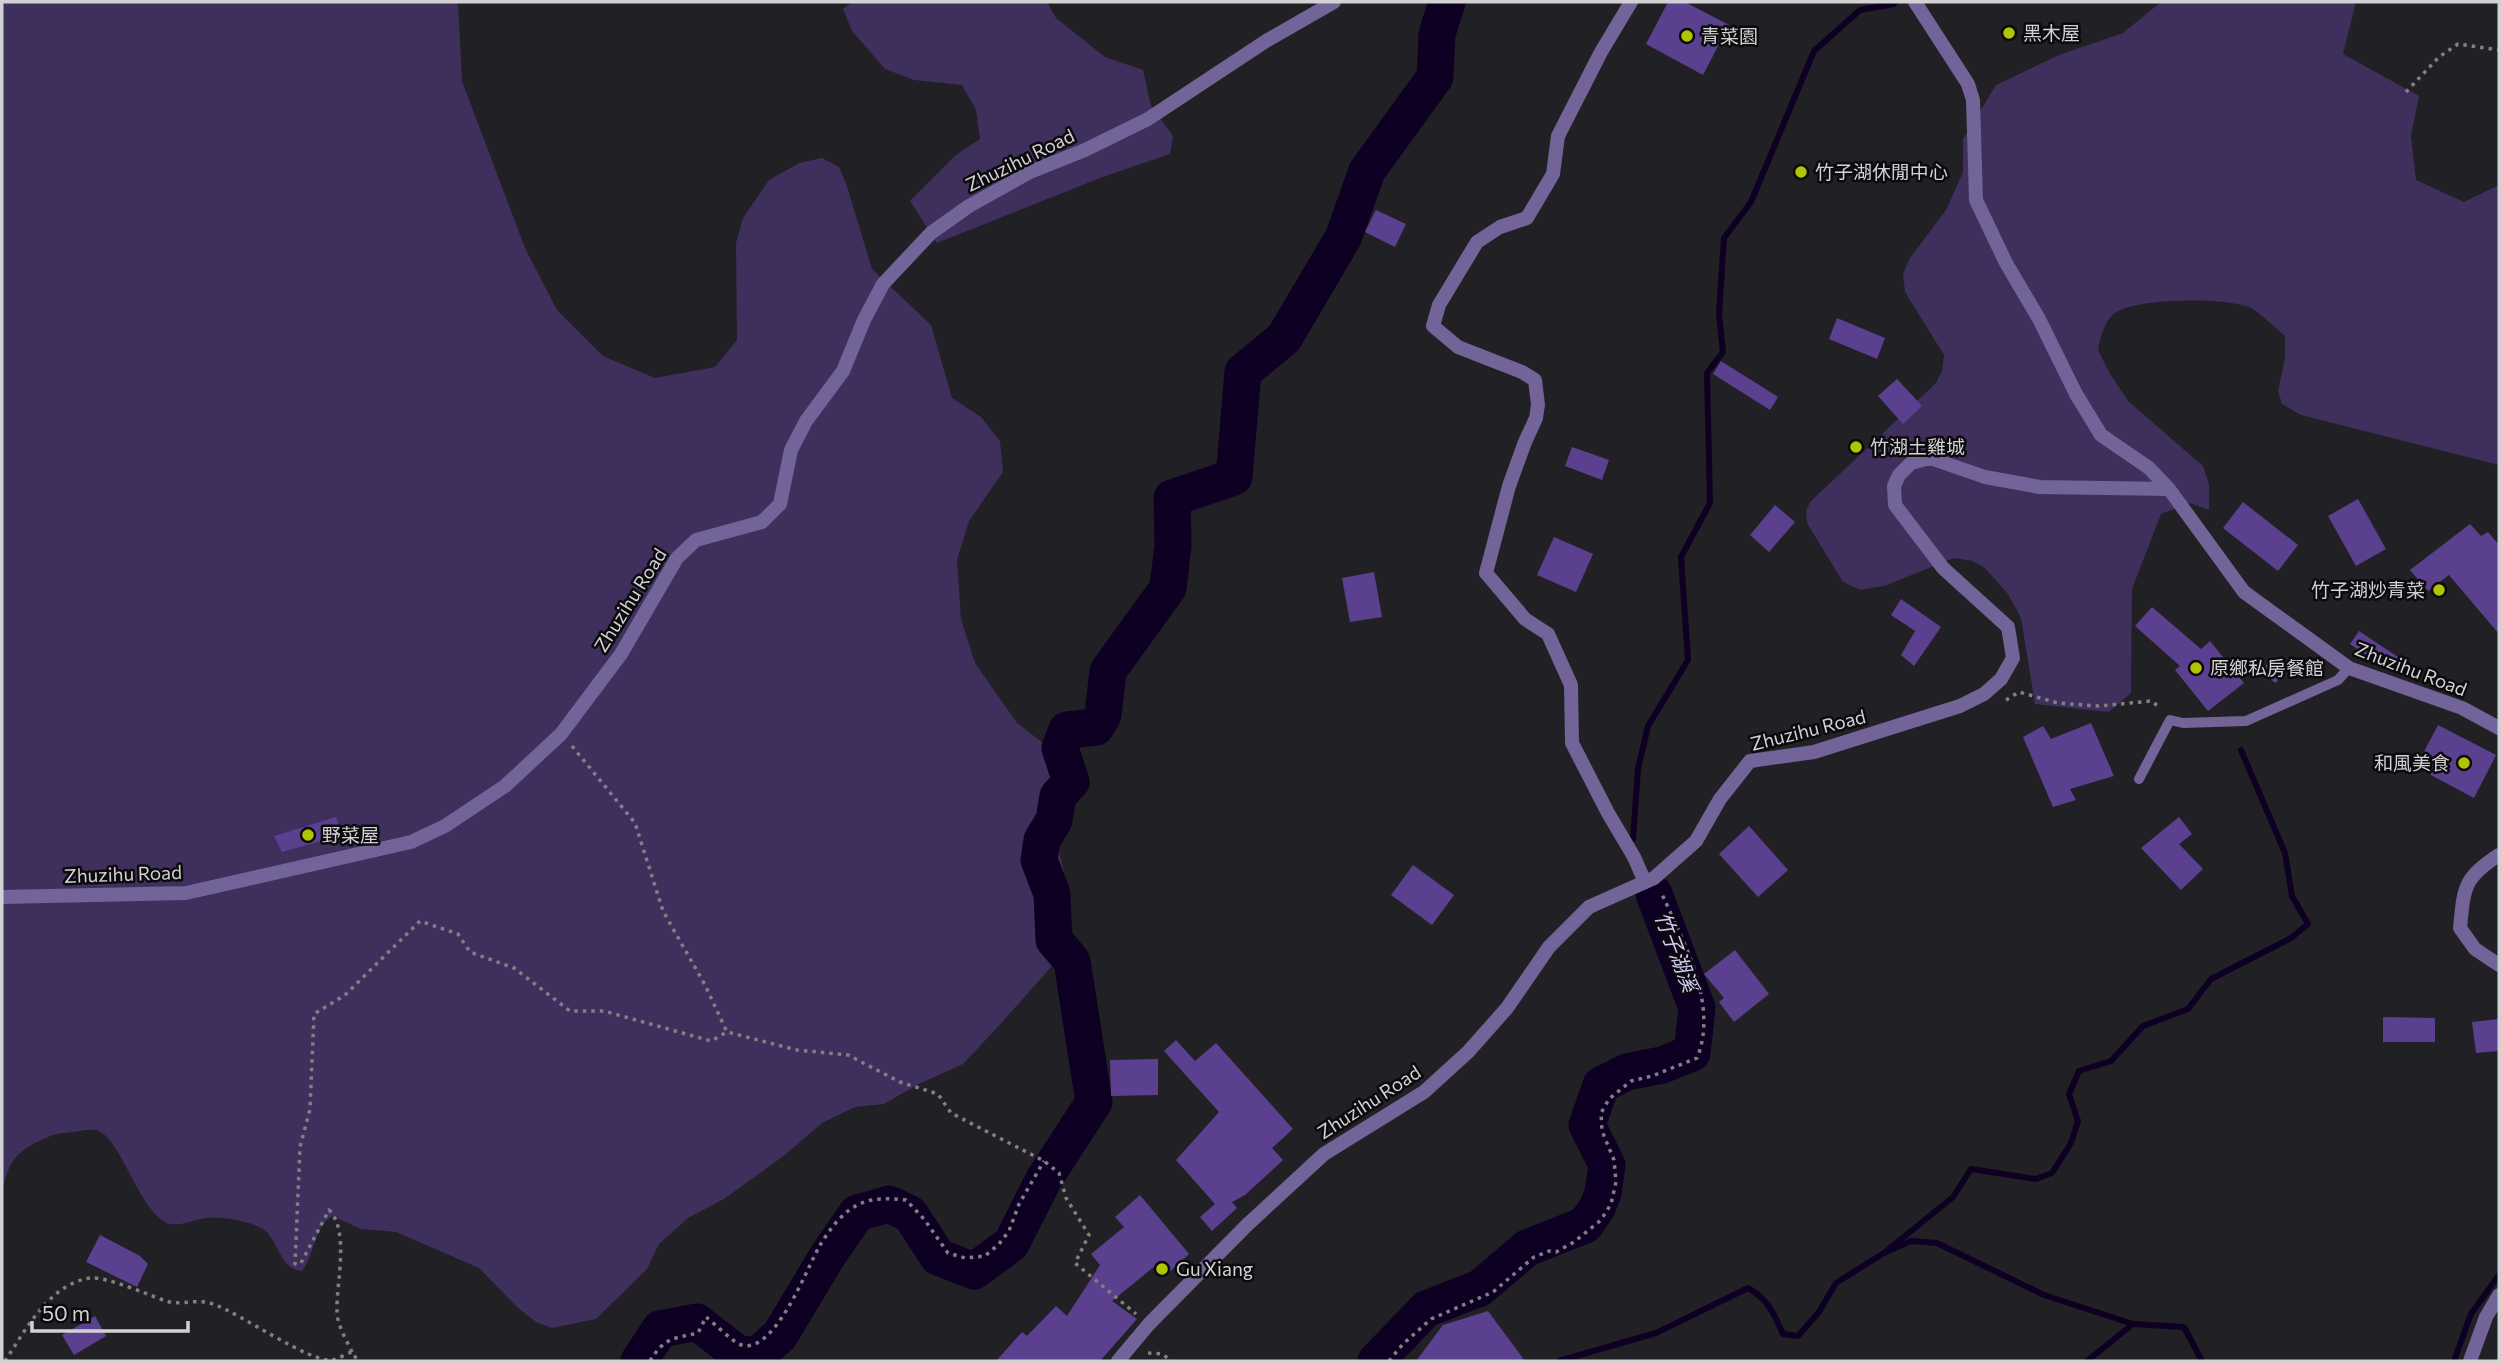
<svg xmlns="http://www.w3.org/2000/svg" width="2501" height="1363" font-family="Commissioner,'Noto Sans TC',sans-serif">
  <rect width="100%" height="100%" fill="#212024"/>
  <!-- green -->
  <g fill="#3e2f5d">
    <path d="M2,2H458L462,81L525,248L557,310L603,356L655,378L715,367L737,340L736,243L743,218L769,180L799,163L822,158L839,167L846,183L872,269L931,325L952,398L981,417L1000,441L1003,472L969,521L957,560L961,619L975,663L1017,723L1047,746L1060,771L1059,852L1069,894V924L1067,936L1051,967L995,1030L963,1064L919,1084L884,1104L855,1107L822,1123L785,1155L724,1199L688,1218L659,1244L647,1269L596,1319L552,1328L536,1322L518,1308L479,1268L396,1232L361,1229L332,1216C313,1229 315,1255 302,1271C277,1269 279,1235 259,1227C244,1220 223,1217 207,1218C193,1219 178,1229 165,1222C136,1205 120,1134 95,1130C89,1129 81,1131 74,1132C65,1133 56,1133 48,1137C17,1150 10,1159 2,1190Z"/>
    <path d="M852,2H1047L1056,18L1105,57L1143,70L1151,106L1173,136L1170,154L1100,178L937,243L910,201L956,155L980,139L976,110L962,85L914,80L885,69L852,31L843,9Z"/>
    <path d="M2161,2H2356L2343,54L2419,96L2411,136L2416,180L2464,202L2499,185V465L2301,415L2282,404L2278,391L2285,358V336C2274,327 2263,315 2251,308C2228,297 2139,298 2117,312C2104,319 2101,337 2098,350L2110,374L2129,402L2203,466L2209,484V510L2190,503L2161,514L2132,589L2131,693L2109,712L2035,704L2021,618L2008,594L1985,568L1972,561L1954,558L1884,586L1860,590L1843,582L1807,523L1806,511L1810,502L1936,383L1942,371L1944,355L1905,292L1903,274L1910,258L1946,210L1963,172V139L1996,85L2059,55L2123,33Z"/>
  </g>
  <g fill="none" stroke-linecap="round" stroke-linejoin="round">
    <!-- stream -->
    <g stroke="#0e0023" stroke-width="6">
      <path d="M1633,839L1638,769L1648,726L1688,660L1681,557L1710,503L1707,373L1723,352L1719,314L1724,238L1751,202L1814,51L1860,10L1894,4"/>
      <path d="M1884,1253L1953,1197L1971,1169L2036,1179L2052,1173L2071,1143L2078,1121L2069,1094L2079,1071L2111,1061L2143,1026L2188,1009L2211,979L2291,938L2308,924L2292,896L2285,853L2241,750"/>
      <path d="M1559,1361L1656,1333L1748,1288C1768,1299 1774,1314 1783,1334L1798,1336L1819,1312L1836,1283L1884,1253L1911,1241L1937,1243L2044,1295L2133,1324L2184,1327L2202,1361"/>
      <path d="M2087,1361L2133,1324"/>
      <path d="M2454,1361L2471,1314L2499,1275"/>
    </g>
    <!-- river -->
    <g stroke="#0e0023" stroke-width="37">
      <path d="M639,1361L660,1329L697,1322L737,1353L757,1356L780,1335L828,1255L857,1213L889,1204L910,1214L938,1257L974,1271L1011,1244L1044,1179L1094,1102L1072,961L1054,940L1052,894L1039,860L1042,840L1054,820L1058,796L1071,782L1060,748L1067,730L1096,727L1103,715L1108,671L1168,588L1173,545L1172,498L1234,477L1243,372L1284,338L1343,238L1367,171L1435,77L1437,34L1447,2"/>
      <path d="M1376,1361L1426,1309L1480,1288L1527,1248L1585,1225L1597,1208L1603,1193L1607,1165L1587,1125L1601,1085L1627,1072L1662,1065L1692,1053L1697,1008L1654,894"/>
    </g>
  </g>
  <!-- building -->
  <g fill="#5c4090">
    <path d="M1668,2H1685L1729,25L1703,75L1646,44Z"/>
    <path d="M1376,210L1406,224L1395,247L1365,232Z"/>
    <path d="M1837,318L1885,338L1877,359L1829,339Z"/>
    <path d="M1721,361L1778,397L1770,410L1713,374Z"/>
    <path d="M1897,379L1922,406L1903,424L1878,396Z"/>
    <path d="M1572,447L1609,460L1602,480L1565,466Z"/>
    <path d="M2358,499L2386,549L2356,566L2328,516Z"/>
    <path d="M2243,502L2298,545L2278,571L2223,528Z"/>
    <path d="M1775,505L1795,522L1769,552L1750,535Z"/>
    <path d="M2470,524L2481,536L2488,532L2499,545V634L2449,575L2428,591L2410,570Z"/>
    <path d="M1554,537L1593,554L1576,592L1537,575Z"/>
    <path d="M1374,572L1382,617L1350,622L1342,578Z"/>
    <path d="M1901,599L1941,627L1914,666L1901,655L1915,631L1891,615Z"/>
    <path d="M2152,607L2201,649L2210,641L2244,683L2208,711L2175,670L2180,666L2135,626Z"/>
    <path d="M2359,631L2398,657L2389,671L2350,644Z"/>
    <path d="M2270,659L2285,668L2276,683L2261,674Z"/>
    <path d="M2091,723L2114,776L2070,789L2076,800L2053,807L2023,737L2043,726L2051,739Z"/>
    <path d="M2438,725L2496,755L2474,798L2416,767Z"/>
    <path d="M336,817L342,835L282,852L274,836Z"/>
    <path d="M2179,817L2192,834L2179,844L2203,869L2181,890L2141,848Z"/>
    <path d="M1749,826L1788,870L1758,897L1719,854Z"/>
    <path d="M1413,865L1454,895L1432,925L1391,895Z"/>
    <path d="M1735,950L1769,994L1734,1022L1719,1002L1724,998L1704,974Z"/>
    <path d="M2383,1017L2435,1018V1042H2383Z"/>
    <path d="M2499,1019V1051L2476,1053L2472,1022Z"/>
    <path d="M1176,1040L1195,1061L1216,1043L1293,1129L1272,1148L1283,1160L1245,1195L1232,1202L1237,1208L1212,1231L1200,1217L1215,1204L1176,1160L1219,1112L1164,1051Z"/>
    <path d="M1158,1059V1095L1111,1096L1110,1060Z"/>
    <path d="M1140,1195L1189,1254L1164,1277L1155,1266L1112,1301L1137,1319L1100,1361H996L1022,1332L1027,1336L1056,1306L1067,1316L1100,1265L1091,1254L1124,1227L1115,1217Z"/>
    <path d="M100,1235L140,1256L148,1264L137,1287L86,1262Z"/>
    <path d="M1488,1311L1525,1361H1416L1443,1325Z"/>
    <path d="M95,1316L106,1336L74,1355L62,1335Z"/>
  </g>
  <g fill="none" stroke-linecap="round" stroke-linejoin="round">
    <!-- path -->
    <g stroke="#808083" stroke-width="3.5" stroke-dasharray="3.5 5" stroke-linecap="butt">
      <path d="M2406,92L2439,57L2458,44L2499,50"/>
      <path d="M2006,700L2019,692L2058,703L2099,706L2151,701L2161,708"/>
      <path d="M572,746L635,823L663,911L705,985L727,1032L797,1050L848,1055L900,1082L938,1094L951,1113L1044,1161L1059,1173L1066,1198L1089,1235L1075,1263L1136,1314"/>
      <path d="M352,1352C346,1339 337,1325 337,1311C336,1284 350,1231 329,1210L301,1263L295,1264L300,1147L310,1109L314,1014L345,995L420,921L458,934L470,952L514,968L570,1011H604L711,1041L727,1032"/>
      <path d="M1148,1353L1162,1354L1172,1361"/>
      <path d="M5,1361C25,1331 49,1284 90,1278C106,1276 148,1295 166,1301C181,1306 198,1298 213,1304C240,1313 310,1363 332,1360C338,1359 346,1354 352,1352L358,1361"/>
      <path d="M650,1361C665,1337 672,1339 698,1333L706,1317C715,1324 731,1340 739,1344C773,1359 807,1268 819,1247C827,1233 840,1215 854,1207C869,1197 889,1198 906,1200L924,1219L948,1253L965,1258L985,1256L999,1244L1009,1231L1019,1204L1044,1161"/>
      <path d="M1389,1361L1403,1344L1431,1319L1493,1292L1534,1257L1549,1251L1556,1252L1574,1242L1601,1220L1611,1204L1616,1182L1614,1160L1602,1131L1601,1113L1609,1099L1631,1081L1652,1076L1697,1058C1719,1004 1683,941 1661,892"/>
    </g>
    <!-- service -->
    <path stroke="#726398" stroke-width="10" d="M2139,779L2170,720L2183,723L2246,721L2338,680L2349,668"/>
    <!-- minor -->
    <g stroke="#726398" stroke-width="14">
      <path d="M1631,2L1601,52L1558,136L1553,174L1527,218L1500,227L1477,242L1439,305L1433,326L1458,347L1522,372L1535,380L1538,405L1536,418L1525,442L1509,486L1486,573L1525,619L1548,634L1571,685L1572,743L1608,813L1634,857L1645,882"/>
      <path d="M1915,2L1968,84L1973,100L1976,200L2006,263L2039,319L2076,394L2101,435L2149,468L2169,489L2244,592L2349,668L2462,708L2499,728"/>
      <path d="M2499,855C2463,878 2464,888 2460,928L2475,949L2499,965"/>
      <path d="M2,897L186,893L411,842L445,826L505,786L561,734L621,654L677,558L696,540L762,522L780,504L791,450L806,421L843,371L864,320L883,284L931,233L969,206L1030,172L1085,150L1148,119L1266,41L1334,2"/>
      <path d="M1118,1361L1149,1324L1247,1225L1324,1154L1424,1092L1468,1052L1507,1008L1549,947L1589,907L1654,878L1696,841L1720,799L1750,761L1814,752L1960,706L1984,694L2001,679L2013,658L2008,627L1943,568L1895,505L1894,486L1899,475L1911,463L1930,458L1985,477L2040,487L2169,489"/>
      <path d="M2470,1361L2486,1317L2499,1295"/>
    </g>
  </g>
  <!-- markers -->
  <g fill="#b0c500" stroke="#0b0a0c" stroke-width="2.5">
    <circle cx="2009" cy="33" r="7"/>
    <circle cx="1687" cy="36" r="7"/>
    <circle cx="1801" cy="172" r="7"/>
    <circle cx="1856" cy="447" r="7"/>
    <circle cx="2439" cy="590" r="7"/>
    <circle cx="2196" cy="668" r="7"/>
    <circle cx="2464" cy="763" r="7"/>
    <circle cx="308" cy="835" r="7"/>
    <circle cx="1162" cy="1269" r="7"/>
  </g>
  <g text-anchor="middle" stroke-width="5" stroke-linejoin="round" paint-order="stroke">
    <!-- poi labels -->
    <g font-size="19" fill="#d2d2d5" stroke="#0b0a0c" text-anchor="start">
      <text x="2023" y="40">黑木屋</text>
      <text x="1701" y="43">青菜園</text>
      <text x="1815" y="179">竹子湖休閒中心</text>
      <text x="1870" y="454">竹湖土雞城</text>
      <text x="2425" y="597" text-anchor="end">竹子湖炒青菜</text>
      <text x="2210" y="675">原鄉私房餐館</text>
      <text x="2450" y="770" text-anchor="end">和風美食</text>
      <text x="322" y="842">野菜屋</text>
      <text x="1176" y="1276">Gu Xiang</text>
    </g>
    <!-- street labels -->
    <g font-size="19" fill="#d2d2d5" stroke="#0b0a0c">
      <text transform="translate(1020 160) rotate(-26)" y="7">Zhuzihu Road</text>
      <text transform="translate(630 600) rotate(-58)" y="7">Zhuzihu Road</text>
      <text transform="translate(2411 669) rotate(21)" y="7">Zhuzihu Road</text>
      <text transform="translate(1808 730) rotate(-14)" y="7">Zhuzihu Road</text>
      <text transform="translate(123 874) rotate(-2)" y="7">Zhuzihu Road</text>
      <text transform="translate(1369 1102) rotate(-33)" y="7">Zhuzihu Road</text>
    </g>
    <!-- water labels -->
    <g font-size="21" font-style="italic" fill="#d4c9f5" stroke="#0b0a0c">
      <text transform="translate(1676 952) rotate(69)" y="7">竹子湖溪</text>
    </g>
  </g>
  <!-- border -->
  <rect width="2501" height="1363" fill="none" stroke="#d2d2d5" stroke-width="7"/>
  <!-- scale -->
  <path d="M32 1321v10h156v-10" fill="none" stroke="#d2d2d5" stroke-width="3.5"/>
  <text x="42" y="1321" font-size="21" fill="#d2d2d5" stroke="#0b0a0c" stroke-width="5" paint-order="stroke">50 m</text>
</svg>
